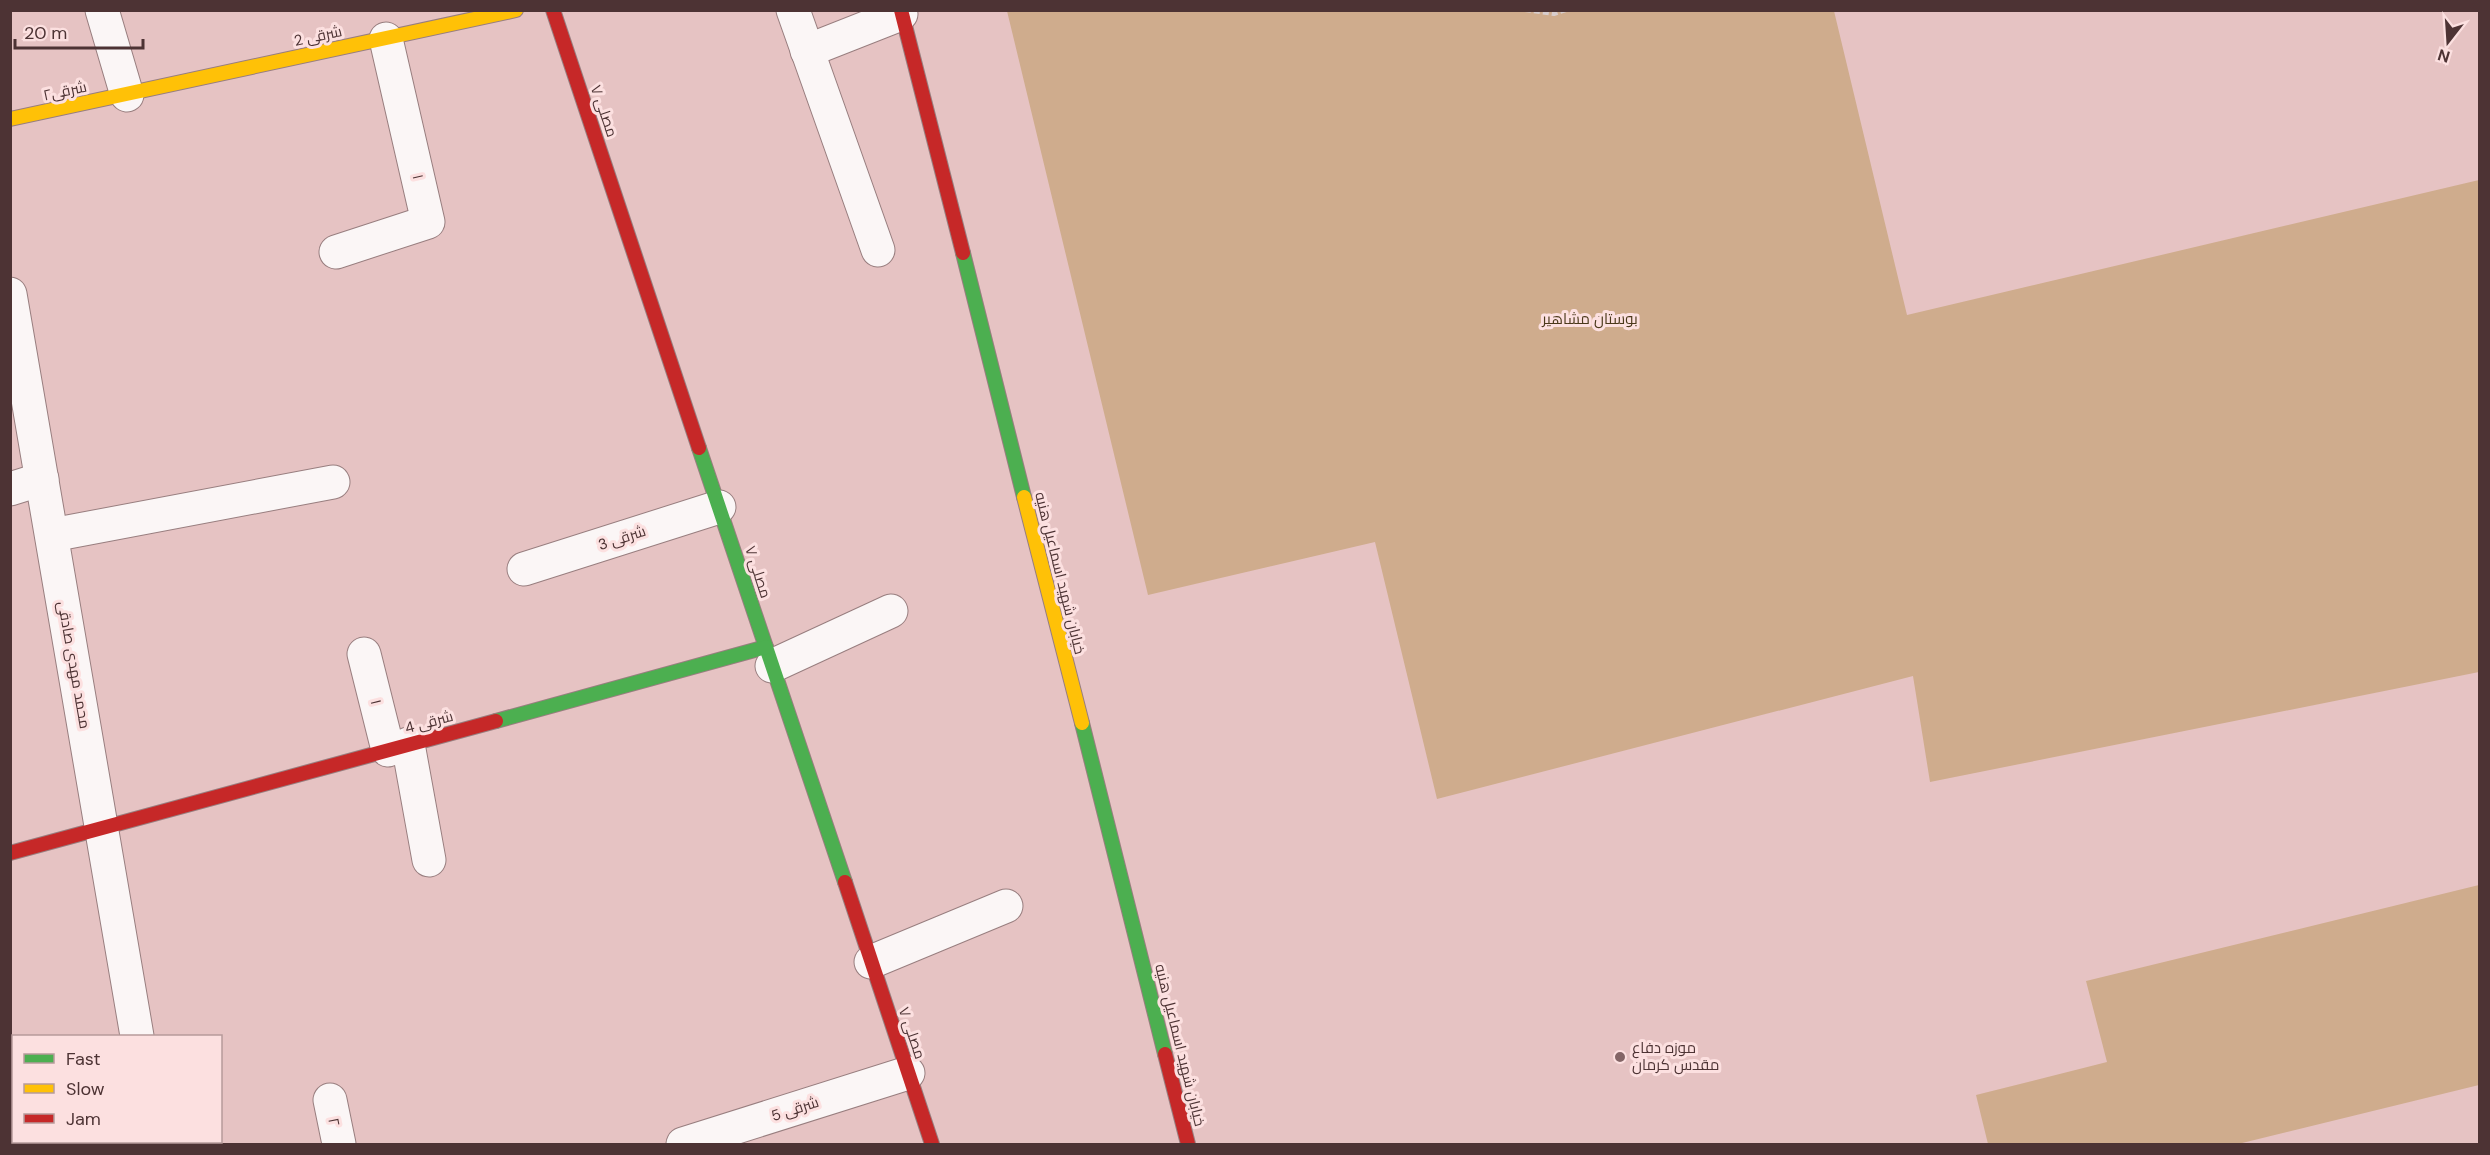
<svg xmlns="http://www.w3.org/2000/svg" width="2490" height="1155" font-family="'DM Sans',Cairo,sans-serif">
  <rect width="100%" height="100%" fill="#e6c3c3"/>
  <!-- green -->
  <g fill="#cfac8d">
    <path d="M1007,11H1834L1907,315L2479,180V672L1930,782L1913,676L1437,799L1375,542L1148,595Z"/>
    <path d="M2479,885V1085L2238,1144H1988L1976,1095L2107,1062L2086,981Z"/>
  </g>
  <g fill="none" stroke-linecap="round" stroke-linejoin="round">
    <!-- street casing -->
    <g stroke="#987e7f" stroke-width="35">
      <g id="street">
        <path d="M102,10L127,95"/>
        <path d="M793,10L878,250"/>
        <path d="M807,51L901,14"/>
        <path d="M336,252L428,222L386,39"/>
        <path d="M10,294L137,1036"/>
        <path d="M10,489L42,479"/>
        <path d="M52,535L333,482"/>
        <path d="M524,569L719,507"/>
        <path d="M364,654L388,750"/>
        <path d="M772,666L891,611"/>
        <path d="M408,744L429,860"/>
        <path d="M871,962L1006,906"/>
        <path d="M330,1100L339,1144"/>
        <path d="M154,1142L155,1144"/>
        <path d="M683,1144L908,1073"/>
      </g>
    </g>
    <!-- fast casing -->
    <g stroke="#987e7f" stroke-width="16">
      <g id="fast">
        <path d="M963,253L1024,497"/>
        <path d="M699,448L845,882"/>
        <path d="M496,721L766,647"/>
        <path d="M1082,723L1165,1054"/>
      </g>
    </g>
    <!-- slow casing -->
    <g stroke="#987e7f" stroke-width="16">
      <g id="slow">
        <path d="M10,119L516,10"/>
        <path d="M1024,497L1082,723"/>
      </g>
    </g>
    <!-- jam casing -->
    <g stroke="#987e7f" stroke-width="16">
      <g id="jam">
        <path d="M553,10L699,448"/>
        <path d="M901,10L963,253"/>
        <path d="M10,853L496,721"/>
        <path d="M845,882L932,1144"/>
        <path d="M1165,1054L1188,1144"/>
      </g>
    </g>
    <!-- path -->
    <path stroke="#d8cdcd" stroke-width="4" stroke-dasharray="6 3" stroke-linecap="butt" d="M1525,10L1554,14L1566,10"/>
    <!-- street -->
    <use href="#street" stroke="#fbf6f6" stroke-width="33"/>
    <!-- fast -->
    <use href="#fast" stroke="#4caf50" stroke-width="14"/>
    <!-- slow -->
    <use href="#slow" stroke="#ffc107" stroke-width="14"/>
    <!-- jam -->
    <use href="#jam" stroke="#c62828" stroke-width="14"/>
  </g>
  <!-- markers -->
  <circle fill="#836566" stroke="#fce0e0" stroke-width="2" cx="1620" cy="1057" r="6"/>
  <g text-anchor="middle" stroke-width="6" stroke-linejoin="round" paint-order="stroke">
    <!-- street labels -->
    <g font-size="15" fill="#4d3334" stroke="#fce0e0">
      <text transform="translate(318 36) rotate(-12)" y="5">شرقی 2</text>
      <text transform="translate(65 91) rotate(-12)" y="5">شرقی۲</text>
      <text transform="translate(604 111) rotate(71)" y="5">مصلی ۷</text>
      <text transform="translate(418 177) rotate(77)" y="5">۱</text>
      <text transform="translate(622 538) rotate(-18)" y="5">شرقی 3</text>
      <text transform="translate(758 572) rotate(72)" y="5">مصلی ۷</text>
      <text transform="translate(1060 573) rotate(76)" y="5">خیابان شهید اسماعیل هنیه</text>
      <text transform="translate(74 665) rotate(80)" y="5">محمد مهدی صادقی</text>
      <text transform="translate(376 702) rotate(76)" y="5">۱</text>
      <text transform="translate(429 722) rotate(-15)" y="5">شرقی 4</text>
      <text transform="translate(912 1033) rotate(71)" y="5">مصلی ۷</text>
      <text transform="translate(1180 1045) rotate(76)" y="5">خیابان شهید اسماعیل هنیه</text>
      <text transform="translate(795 1109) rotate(-18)" y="5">شرقی 5</text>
      <text transform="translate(334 1122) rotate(79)" y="5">۲</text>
    </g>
    <!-- park labels -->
    <g font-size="15" fill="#4a381a" stroke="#fce0e0">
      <text x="1590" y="324">بوستان مشاهیر</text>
    </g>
    <!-- poi labels -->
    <g font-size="15" fill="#4d3334" stroke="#fce0e0" text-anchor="start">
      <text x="1632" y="1053">موزه دفاع<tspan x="1632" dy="17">مقدس کرمان</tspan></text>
    </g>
  </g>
  <!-- border -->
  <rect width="2490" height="1155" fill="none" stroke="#4d3334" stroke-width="24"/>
  <!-- legend -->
  <rect x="12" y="1035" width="210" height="108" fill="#fce0e0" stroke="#b69b9b" stroke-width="1.5"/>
  <rect x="24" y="1054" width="30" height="9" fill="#4caf50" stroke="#b69b9b" stroke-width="1.5"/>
  <text x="66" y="1065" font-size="18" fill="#4d3334">Fast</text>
  <rect x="24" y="1084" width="30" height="9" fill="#ffc107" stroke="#b69b9b" stroke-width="1.5"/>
  <text x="66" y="1095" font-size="18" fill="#4d3334">Slow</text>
  <rect x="24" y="1114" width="30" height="9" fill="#c62828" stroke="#b69b9b" stroke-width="1.5"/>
  <text x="66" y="1125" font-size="18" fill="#4d3334">Jam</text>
  <!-- north arrow -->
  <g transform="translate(2448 42) rotate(197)" stroke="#fce0e0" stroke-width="4.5" paint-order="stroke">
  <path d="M0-4.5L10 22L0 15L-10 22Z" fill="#4d3334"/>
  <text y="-9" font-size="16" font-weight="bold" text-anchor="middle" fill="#4d3334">N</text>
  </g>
  <!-- scale -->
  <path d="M15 39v9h128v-9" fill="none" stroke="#4d3334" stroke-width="3"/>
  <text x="24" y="39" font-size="18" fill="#4d3334" stroke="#fce0e0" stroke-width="4.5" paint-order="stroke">20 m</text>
</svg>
